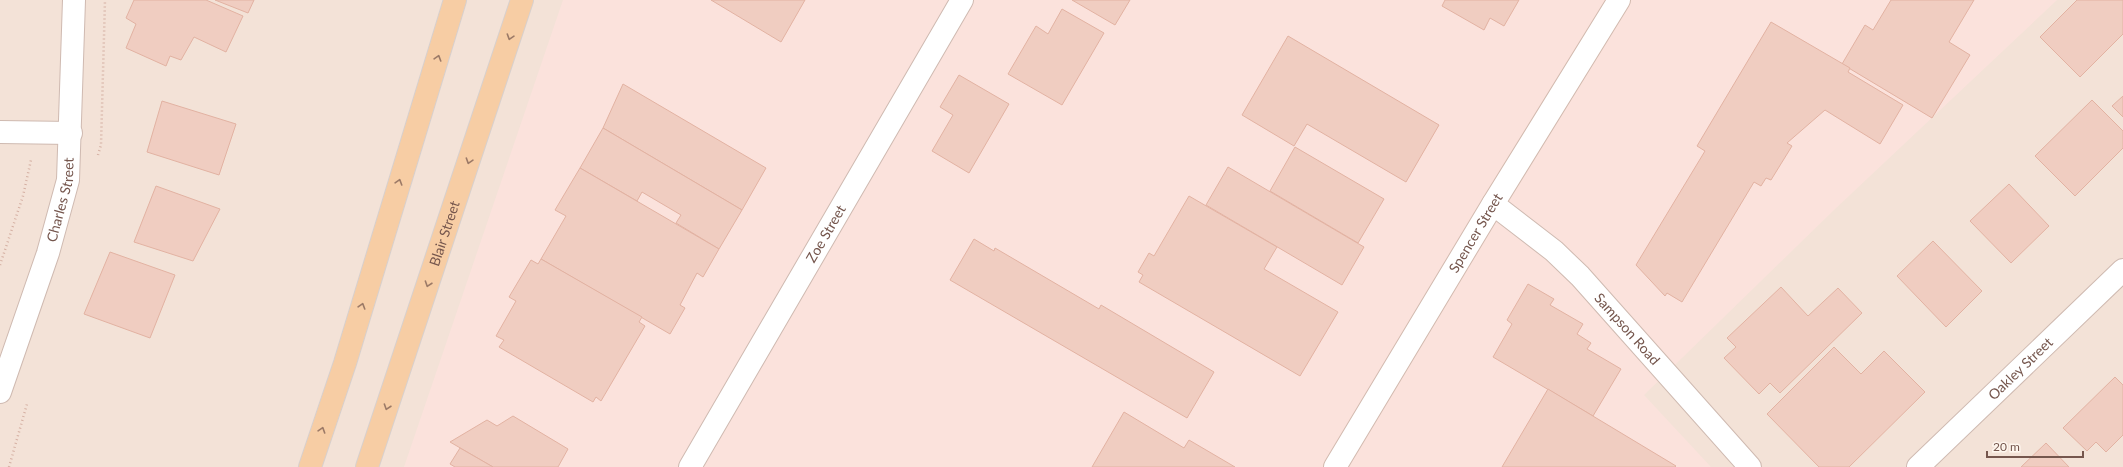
<svg xmlns="http://www.w3.org/2000/svg" width="2123" height="467" font-family="Lato,sans-serif">
  <rect width="100%" height="100%" fill="#fcf1e8"/>
  <!-- residential -->
  <rect fill="#f3e2d7" x="0" y="0" width="2123" height="467"/>
  <!-- commercial -->
  <path fill="#fbe2dc" d="M563,0H2057L1834,210L1644,395L1711,467H404Z"/>
  <!-- building -->
  <g fill="#f0cdc1" stroke="#e2b2a2">
    <path d="M134,0H206L243,16L226,52L194,37L181,60L170,56L166,66L126,48L136,24L126,18Z"/>
    <path d="M215,0H254L248,13Z"/>
    <path d="M711,0H805L781,42Z"/>
    <path d="M1072,0H1130L1115,25Z"/>
    <path d="M1445,0H1519L1504,26L1490,18L1484,30L1442,6Z"/>
    <path d="M1891,0H1974L1949,42L1970,55L1932,118L1842,64L1865,25L1873,30Z"/>
    <path d="M2077,0H2123V34L2080,77L2040,37Z"/>
    <path d="M1062,9L1104,33L1062,105L1008,74L1036,26L1048,34Z"/>
    <path d="M1771,22L1850,68L1848,72L1903,105L1880,144L1825,110L1787,143L1792,146L1771,180L1766,178L1761,186L1754,182L1682,302L1667,293L1665,296L1636,265L1705,151L1697,146Z"/>
    <path d="M1288,36L1439,125L1406,182L1307,124L1294,146L1242,115Z"/>
    <path d="M959,75L1009,104L969,173L932,151L953,115L940,107Z"/>
    <path d="M623,84L766,168L742,210L603,128Z"/>
    <path d="M2123,96V117L2112,106Z"/>
    <path d="M2092,100L2123,131V148L2075,196L2035,156Z"/>
    <path d="M162,101L236,124L219,175L147,152Z"/>
    <path d="M603,128L742,210L719,249L676,223L681,215L642,192L637,201L580,168Z"/>
    <path d="M1295,147L1384,199L1358,243L1270,191Z"/>
    <path d="M1228,167L1364,247L1342,285L1206,205Z"/>
    <path d="M580,168L719,249L703,277L697,273L680,305L685,308L670,334L541,259L566,216L555,210Z"/>
    <path d="M2009,184L2049,226L2011,263L1970,221Z"/>
    <path d="M156,186L220,209L193,261L134,242Z"/>
    <path d="M1189,196L1277,247L1264,269L1338,312L1300,376L1139,282L1143,275L1138,272L1149,253L1154,256Z"/>
    <path d="M974,239L994,251L995,248L1099,309L1101,305L1214,372L1187,418L950,280Z"/>
    <path d="M1933,241L1982,291L1946,327L1897,276Z"/>
    <path d="M110,252L175,275L150,338L84,314Z"/>
    <path d="M541,259L642,317L639,322L645,326L601,401L596,397L593,402L499,347L504,340L496,336L516,301L509,297L531,260L538,264Z"/>
    <path d="M1528,284L1554,299L1550,305L1583,324L1577,334L1591,343L1587,349L1621,369L1593,416L1493,357L1512,324L1507,320Z"/>
    <path d="M1781,287L1808,316L1838,288L1862,313L1780,393L1770,383L1759,394L1724,358L1736,347L1727,338Z"/>
    <path d="M1834,347L1861,374L1884,351L1925,392L1849,467H1819L1767,414Z"/>
    <path d="M2115,377L2123,385V435L2106,452L2096,442L2087,451L2063,428Z"/>
    <path d="M1548,389L1676,466L1675,467H1502Z"/>
    <path d="M1124,412L1184,448L1189,440L1235,467H1092Z"/>
    <path d="M513,416L568,449L558,467H493L450,442L487,420L497,426Z"/>
    <path d="M2046,443L2069,467H2021Z"/>
    <path d="M460,448L493,467H455L450,464Z"/>
  </g>
  <g fill="none" stroke-linecap="round" stroke-linejoin="round">
    <!-- street casing -->
    <g stroke="#cfbab1" stroke-width="24">
      <g id="street">
        <path d="M0,132L71,133"/>
        <path id="s1" d="M1493,204L1554,251L1580,276L1750,467"/>
        <path id="s2" d="M0,392L48,253L68,180L74,0"/>
        <path id="s3" d="M690,467L962,0"/>
        <path id="s4" d="M1918,467L2123,270"/>
      </g>
    </g>
    <!-- secondary casing -->
    <g stroke="#d2baaf" stroke-width="24">
      <g id="secondary">
        <path id="s5" d="M1335,467L1493,204L1619,0"/>
      </g>
    </g>
    <!-- primary casing -->
    <g stroke="#d8d0cd" stroke-width="24">
      <g id="primary">
        <path d="M310,467L345,363L455,0"/>
        <path id="s6" d="M367,467L522,0"/>
      </g>
    </g>
    <!-- path -->
    <g stroke="#d5b0a3" stroke-width="2.5" stroke-dasharray="1 3" stroke-linecap="butt">
      <path d="M98,155L101,145L105,0"/>
      <path d="M0,265L23,196L31,160"/>
      <path d="M9,467L27,404"/>
    </g>
    <!-- street -->
    <use href="#street" stroke="#fff" stroke-width="22"/>
    <!-- secondary -->
    <use href="#secondary" stroke="#fff" stroke-width="22"/>
    <!-- primary -->
    <use href="#primary" stroke="#f7cda4" stroke-width="22"/>
  </g>
  <!-- one-way arrows -->
  <defs><path id="oneway-chevron" d="M-2-3.5L2.5 0L-2 3.5" fill="none" stroke-width="1.6" stroke-linecap="round" stroke-linejoin="round"/></defs>
  <g stroke="#9c7a67">
    <use href="#oneway-chevron" transform="translate(510 37) rotate(108)"/>
    <use href="#oneway-chevron" transform="translate(438 58) rotate(-73)"/>
    <use href="#oneway-chevron" transform="translate(469 161) rotate(108)"/>
    <use href="#oneway-chevron" transform="translate(399 182) rotate(-73)"/>
    <use href="#oneway-chevron" transform="translate(428 284) rotate(109)"/>
    <use href="#oneway-chevron" transform="translate(362 306) rotate(-73)"/>
    <use href="#oneway-chevron" transform="translate(387 407) rotate(109)"/>
    <use href="#oneway-chevron" transform="translate(322 430) rotate(-72)"/>
  </g>
  <g text-anchor="middle" stroke-width="3" stroke-linejoin="round" paint-order="stroke">
    <!-- street labels -->
    <g font-size="14" fill="#75564d" stroke="#fef6ee">
      <text dy="5" stroke="none"><textPath href="#s2" startOffset="202">Charles Street</textPath></text>
      <text dy="5" stroke="none"><textPath href="#s5" startOffset="273">Spencer Street</textPath></text>
      <text dy="5" stroke="none"><textPath href="#s6" startOffset="246">Blair Street</textPath></text>
      <text dy="5" stroke="none"><textPath href="#s3" startOffset="270">Zoe Street</textPath></text>
      <text dy="5" stroke="none"><textPath href="#s1" startOffset="184">Sampson Road</textPath></text>
      <text dy="5" stroke="none"><textPath href="#s4" startOffset="142">Oakley Street</textPath></text>
    </g>
  </g>
  <!-- scale -->
  <path d="M1987 451v6h96v-6" fill="none" stroke="#75564d" stroke-width="2"/>
  <text x="1993" y="451" font-size="12" fill="#75564d" stroke="#fef6ee" stroke-width="3" paint-order="stroke">20 m</text>
</svg>
